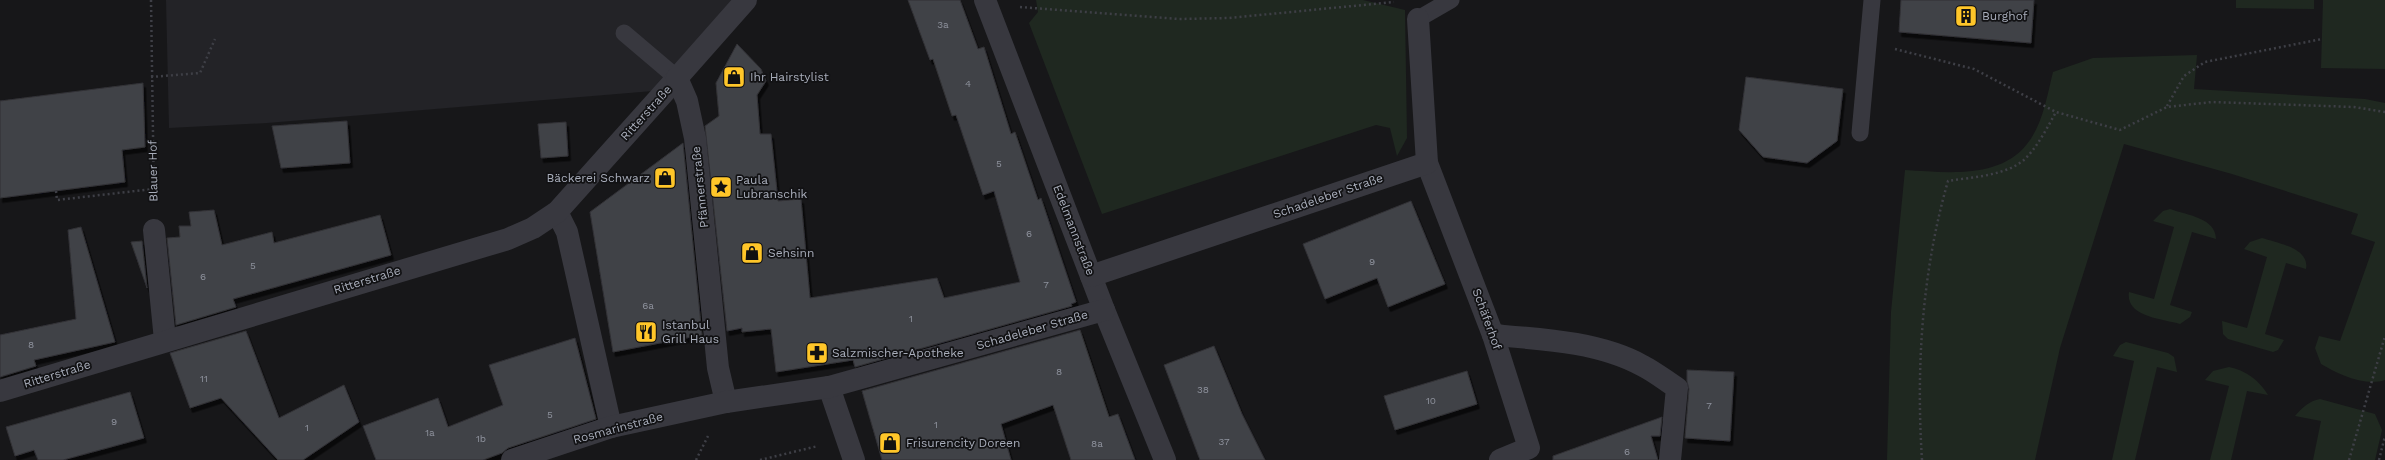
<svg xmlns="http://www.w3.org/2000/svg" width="2385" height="460" font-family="'Work Sans',sans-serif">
  <defs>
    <filter id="shadow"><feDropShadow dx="2.5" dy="4.5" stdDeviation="0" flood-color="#0009"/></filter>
  </defs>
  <rect width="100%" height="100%" fill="#171719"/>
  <!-- built -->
  <path fill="#232327" d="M166,0H735L653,91L267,123L169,128Z"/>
  <!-- green -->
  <g fill="#1f2820">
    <path d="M1036,0H1363L1405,10L1407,138L1397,156L1390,128L1376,125L1102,214L1029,23L1038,12Z"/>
    <path d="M2236,0H2314V9L2236,8Z"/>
    <path d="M2323,0H2385V69L2321,68Z"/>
    <path d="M2197,55L2194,89L2365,99L2385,103V380C2365,387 2338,374 2321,364L2315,348L2319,336L2340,341L2375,242L2351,234L2358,214L2232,174L2124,144L2060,348L2035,460H1887L1891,312L1905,170C1944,172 1999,180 2027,144C2043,124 2047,96 2053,72L2093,58Z"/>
    <path d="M2170,209C2187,215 2216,218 2216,239L2192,232L2170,305L2192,312L2190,317L2180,324C2163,319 2125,317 2129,292L2154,299L2174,227L2153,221L2163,211Z"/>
    <path d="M2262,238C2277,243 2310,248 2306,269L2286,263L2265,334L2284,340L2278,350L2273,352L2228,339L2223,334L2222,321L2247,328L2267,257L2244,249L2250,242Z"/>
    <path d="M2126,342L2168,353L2174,357L2177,372L2157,367L2135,460H2112L2134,361L2113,356L2120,345Z"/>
    <path d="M2229,367C2245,370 2259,380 2268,395L2247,391L2231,460H2210L2229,386L2205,380L2213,371Z"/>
    <path d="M2320,399L2375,414L2382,430L2375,460H2313L2321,421L2295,416C2303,407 2309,401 2320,399Z"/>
  </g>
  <!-- building -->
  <g fill="#414246" stroke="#313136" filter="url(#shadow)">
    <path d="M908,0H960L978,49L984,47L1011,134L1015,132L1038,200L1041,198L1076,302L1071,304L1072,306L855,367L853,360L776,372L771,329L742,332V328L727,331L705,126L719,116L716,83L737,44L761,69L766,81L757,95L760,134H771L778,201L801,199L810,298L937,278L944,298L1020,282L994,191L983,195L956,115L952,116L933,59L930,60Z"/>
    <path d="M1901,0H2034L2031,43L1899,32Z"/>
    <path d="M1746,77L1843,89L1837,141L1807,163L1763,157L1739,130Z"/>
    <path d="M143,83L145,147L122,150L125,182L0,198V101Z"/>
    <path d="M347,121L350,163L281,168L272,126Z"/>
    <path d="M566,122L568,156L541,158L538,124Z"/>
    <path d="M683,143L702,335L613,352L590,212Z"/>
    <path d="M1411,201L1445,284L1388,307L1377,278L1325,299L1303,244Z"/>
    <path d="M214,210L222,245L272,232L274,243L380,215L391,255L233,299L236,307L176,325L167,238L180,237L179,226H191L189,212Z"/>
    <path d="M81,227L115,342L34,360L36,366L0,377V335L76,319L68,230Z"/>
    <path d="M142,241L147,288L131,242Z"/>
    <path d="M1080,330L1109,417L1118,414L1135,460H1071L1053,405L1001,424L1011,460H882L862,391Z"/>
    <path d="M246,331L279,418L344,385L359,422L303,460H278L221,398L190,408L170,353Z"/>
    <path d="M575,338L596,419L508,448L502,453L483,460H376L363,426L438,398L448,427L503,405L489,365Z"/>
    <path d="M1214,346L1242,414L1265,460H1200L1164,365Z"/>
    <path d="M1687,370L1734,372L1730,441L1685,438L1689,389L1687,381Z"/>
    <path d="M1467,371L1477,404L1395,430L1384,396Z"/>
    <path d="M130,392L144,438L63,460H38L34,450L15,456L6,427Z"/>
    <path d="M1662,417L1660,436H1651L1658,460H1553V456Z"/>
  </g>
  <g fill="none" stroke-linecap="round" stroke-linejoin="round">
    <!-- path -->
    <g stroke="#3e3f46" stroke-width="2.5" stroke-dasharray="2 3" stroke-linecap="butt">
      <path d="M151,0L154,201"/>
      <path d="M1020,7L1179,19L1229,18L1394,2"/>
      <path d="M1895,49L1974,69L2056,112"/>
      <path d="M151,77L200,73L215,39"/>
      <path d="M2167,106L2184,76L2205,62L2322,39"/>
      <path d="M56,191L57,200L153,189"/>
      <path d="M696,460L708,436"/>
      <path d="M760,460L818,446"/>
      <path d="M1922,460C1916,367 1922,271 1948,181C1972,177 2006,176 2025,159C2038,146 2047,128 2056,112L2120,130L2167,107L2212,102L2354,107L2385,112"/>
      <path d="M2349,460L2385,336"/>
      <path d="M2379,460L2385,436"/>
    </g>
    <!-- service -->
    <g stroke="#38383f" stroke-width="17">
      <path d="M1418,19L1451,0"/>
      <path d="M624,33L677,78"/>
      <path d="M1860,133L1872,0"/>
    </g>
    <!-- pedestrian -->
    <path stroke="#38383f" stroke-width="22" d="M557,212L567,232L611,427"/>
    <!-- minor -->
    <g stroke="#38383f" stroke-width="22">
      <path d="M985,0L1104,310L1165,460"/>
      <path d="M1427,163L1493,335L1529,448L1500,460"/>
      <path d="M154,230L165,340"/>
      <path d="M1091,276L1427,163L1418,19"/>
      <path d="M1493,335C1542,339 1600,342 1643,366C1655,372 1666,381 1677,388L1670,460"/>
      <path d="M829,387L854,460"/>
      <path d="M0,391L508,239L533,228L557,212L677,78"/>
      <path d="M726,402L718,368L695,138L687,101L677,78L746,0"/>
      <path d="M512,460L611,427L726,402L829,387L1104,310"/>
    </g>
  </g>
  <!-- icons -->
  <defs>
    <g id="building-square" transform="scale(1.15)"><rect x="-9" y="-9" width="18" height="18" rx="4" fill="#ffc629" stroke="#121214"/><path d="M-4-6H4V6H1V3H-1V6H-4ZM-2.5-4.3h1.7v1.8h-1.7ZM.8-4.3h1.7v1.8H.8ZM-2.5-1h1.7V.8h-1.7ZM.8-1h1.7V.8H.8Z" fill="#111"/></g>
    <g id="shop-square" transform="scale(1.15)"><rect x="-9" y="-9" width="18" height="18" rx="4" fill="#ffc629" stroke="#121214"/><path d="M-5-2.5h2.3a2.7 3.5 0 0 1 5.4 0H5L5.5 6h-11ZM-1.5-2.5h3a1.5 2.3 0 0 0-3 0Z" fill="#111"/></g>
    <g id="sight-square" transform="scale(1.15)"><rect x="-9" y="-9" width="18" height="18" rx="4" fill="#ffc629" stroke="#121214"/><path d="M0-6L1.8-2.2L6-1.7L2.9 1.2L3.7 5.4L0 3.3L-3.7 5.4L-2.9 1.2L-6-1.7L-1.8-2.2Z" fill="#111"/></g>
    <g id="restaurant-square" transform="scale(1.15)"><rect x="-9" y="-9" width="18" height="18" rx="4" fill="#ffc629" stroke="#121214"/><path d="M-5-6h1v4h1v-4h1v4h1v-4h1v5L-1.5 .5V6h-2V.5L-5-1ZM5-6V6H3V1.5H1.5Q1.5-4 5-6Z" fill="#111"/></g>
    <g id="pharmacy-square" transform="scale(1.15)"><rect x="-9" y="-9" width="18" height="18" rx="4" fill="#ffc629" stroke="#121214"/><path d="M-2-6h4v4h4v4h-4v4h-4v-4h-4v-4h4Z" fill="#111"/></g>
  </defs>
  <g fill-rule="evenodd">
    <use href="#building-square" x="1966" y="16"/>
    <use href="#shop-square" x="734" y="77"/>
    <use href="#shop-square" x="665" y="178"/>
    <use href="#sight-square" x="721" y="187"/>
    <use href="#shop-square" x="752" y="253"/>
    <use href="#restaurant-square" x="646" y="332"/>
    <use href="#pharmacy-square" x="817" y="353"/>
    <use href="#shop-square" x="890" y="443"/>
  </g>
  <g text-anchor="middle" stroke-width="3.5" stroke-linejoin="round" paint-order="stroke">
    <!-- number labels -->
    <g font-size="10" fill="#8e929d">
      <text x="943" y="28">3a</text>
      <text x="968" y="87">4</text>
      <text x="999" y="167">5</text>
      <text x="1029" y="237">6</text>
      <text x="1372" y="265">9</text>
      <text x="253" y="269">5</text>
      <text x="203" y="280">6</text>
      <text x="1046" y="288">7</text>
      <text x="648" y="309">6a</text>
      <text x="911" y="322">1</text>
      <text x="31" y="348">8</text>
      <text x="1059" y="375">8</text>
      <text x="204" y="382">11</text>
      <text x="1203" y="393">38</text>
      <text x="1431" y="404">10</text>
      <text x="1709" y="409">7</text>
      <text x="550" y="418">5</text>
      <text x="114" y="425">9</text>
      <text x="936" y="428">1</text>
      <text x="307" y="431">1</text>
      <text x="430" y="436">1a</text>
      <text x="481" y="442">1b</text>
      <text x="1224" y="445">37</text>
      <text x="1097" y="447">8a</text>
      <text x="1627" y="455">6</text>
    </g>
    <!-- poi labels -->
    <g font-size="12" fill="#a8adba" stroke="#121214" text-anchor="start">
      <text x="1982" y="20">Burghof</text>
      <text x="750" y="81">Ihr Hairstylist</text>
      <text x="650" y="182" text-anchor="end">Bäckerei Schwarz</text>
      <text x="736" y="184">Paula<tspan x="736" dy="14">Lubranschik</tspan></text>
      <text x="768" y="257">Sehsinn</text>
      <text x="662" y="329">Istanbul<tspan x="662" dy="14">Grill Haus</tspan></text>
      <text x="832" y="357">Salzmischer-Apotheke</text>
      <text x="906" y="447">Frisurencity Doreen</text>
    </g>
    <!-- street labels -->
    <g font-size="12" fill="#a8adba" stroke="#121214">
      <text transform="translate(646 113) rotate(-48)" y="4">Ritterstraße</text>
      <text transform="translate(153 171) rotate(-91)" y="4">Blauer Hof</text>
      <text transform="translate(700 187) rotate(-96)" y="4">Pfännerstraße</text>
      <text transform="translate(1328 196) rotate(-19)" y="4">Schadeleber Straße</text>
      <text transform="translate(1074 230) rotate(69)" y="4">Edelmannstraße</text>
      <text transform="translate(367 280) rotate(-17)" y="4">Ritterstraße</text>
      <text transform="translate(1487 319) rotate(70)" y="4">Schäferhof</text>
      <text transform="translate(1032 330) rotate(-16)" y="4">Schadeleber Straße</text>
      <text transform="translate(57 374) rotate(-17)" y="4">Ritterstraße</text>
      <text transform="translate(618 428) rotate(-15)" y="4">Rosmarinstraße</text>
    </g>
  </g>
</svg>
